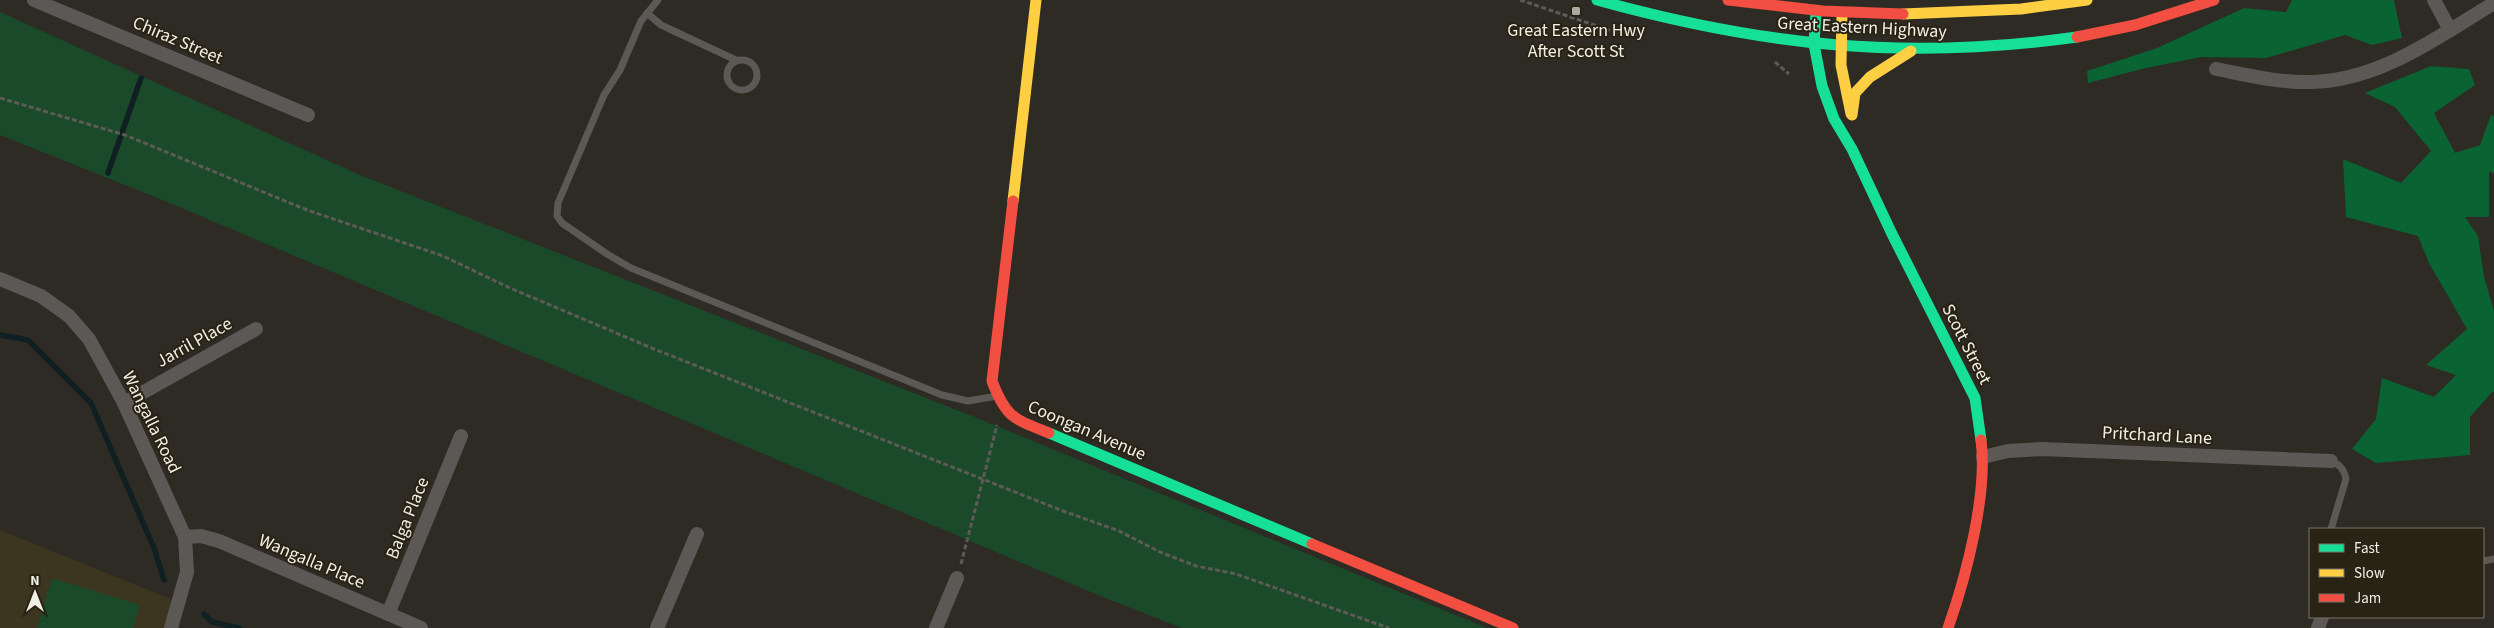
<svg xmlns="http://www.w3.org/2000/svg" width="2494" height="628" font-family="'Source Sans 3',sans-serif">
  <rect width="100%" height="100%" fill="#2d2b23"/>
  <!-- built -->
  <path fill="#3c3520" d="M0,530L178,602L171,628H0Z"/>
  <!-- green -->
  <g fill="#1a4a2a">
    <path d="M0,12L360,175L982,420L1487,628H1182L1098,595L160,199L0,135Z"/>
    <path d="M52,578L140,605L133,628H37Z"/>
  </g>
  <!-- forest -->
  <g fill="#0a6333">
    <path d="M2292,0H2394L2402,38L2372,45L2345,35L2266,58L2201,57L2146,68L2088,83L2087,71L2157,48L2244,8L2286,12Z"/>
    <path d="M2431,66L2469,69L2475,85L2434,113L2455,153L2480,145L2491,115L2494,116V173L2489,171V217H2465L2478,236L2484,277L2494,311V392H2492L2470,417V455L2376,463L2352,449L2376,419L2382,378L2434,397L2456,375L2426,365L2467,329L2429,263L2418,236L2346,217L2343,159L2401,183L2431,151L2395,107L2365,93Z"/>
  </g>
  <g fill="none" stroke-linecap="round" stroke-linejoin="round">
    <!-- stream -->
    <g stroke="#102022" stroke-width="5.5">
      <path d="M108,173L141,78"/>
      <path d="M0,335L28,340L91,403L154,548L164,580"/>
      <path d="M204,614L212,622L239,628"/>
    </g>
    <!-- path -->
    <g stroke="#5d5a57" stroke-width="3" stroke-dasharray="5 2.5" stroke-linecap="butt">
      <path d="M1520,0L1612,31L1637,35"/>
      <path d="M1775,62L1789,74"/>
      <path d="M0,98L125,135L307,210L443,256L510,288L654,349L1063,511L1119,531L1160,552L1196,566L1236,574L1389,628"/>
      <path d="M961,564L997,425"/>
    </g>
    <!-- lane -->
    <g stroke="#5b5856" stroke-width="7">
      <path d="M658,0L641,21L620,70L604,95L558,203L557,216L562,223L607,254L631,268L942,395L968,401L997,396"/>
      <path d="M647,13L661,25L736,60"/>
      <circle cx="742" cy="75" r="15"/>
      <path d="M2331,461C2340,465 2344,469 2346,479L2331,529"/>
      <path d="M2483,561L2494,559"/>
    </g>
    <!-- street -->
    <g stroke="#5b5856" stroke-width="14">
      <path d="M34,0L308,115"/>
      <path d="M2434,0L2450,30"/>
      <path d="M2216,69C2247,75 2279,83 2311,82C2379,81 2438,37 2494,3"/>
      <path d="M0,279L41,296L69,316L89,339L124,403L185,537L187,572L171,628"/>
      <path d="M124,403L256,329"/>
      <path d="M1983,457L2008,451L2042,449L2331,461"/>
      <path d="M185,537L201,536L219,541L421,628"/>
      <path d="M388,614L461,436"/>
      <path d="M657,628L697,534"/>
      <path d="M936,628L957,578"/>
      <path d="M2318,628L2322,617"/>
    </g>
    <!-- fast -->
    <g stroke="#16e098" stroke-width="11">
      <path d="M1597,0C1763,46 1906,61 2077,37"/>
      <path d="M1816,12L1814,44L1822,86L1834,119L1852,149L1892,234L1975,398L1981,440"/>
      <path d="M1049,433L1312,544"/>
    </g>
    <!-- slow -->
    <g stroke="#ffcf43" stroke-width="11">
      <path d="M1842,14L1841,65L1851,114"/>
      <path d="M1903,14L2021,9L2087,0"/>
      <path d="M1852,115L1855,93L1870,77L1911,51"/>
      <path d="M1013,201L1036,0"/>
    </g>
    <!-- jam -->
    <g stroke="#f24e42" stroke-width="11">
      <path d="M1728,0L1823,11L1903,14"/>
      <path d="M2077,37L2135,25L2214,0"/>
      <path d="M1013,201L992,381C1006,418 1014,419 1049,433"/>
      <path d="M1312,544L1513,628"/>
      <path d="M1948,628C1966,577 1988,494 1981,440"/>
    </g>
  </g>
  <!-- markers -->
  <rect fill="#acaaa0" stroke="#282315" stroke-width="2" x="1571" y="6" width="10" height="10" rx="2.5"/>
  <g text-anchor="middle" stroke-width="4" stroke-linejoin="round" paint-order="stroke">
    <!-- street labels -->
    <g font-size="18" fill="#f1eee4" stroke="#282315">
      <text transform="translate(1862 27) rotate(3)" y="6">Great Eastern Highway</text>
      <text transform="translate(178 40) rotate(23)" y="6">Chiraz Street</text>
      <text transform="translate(194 342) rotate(-29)" y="6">Jarril Place</text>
      <text transform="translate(1967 344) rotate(63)" y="6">Scott Street</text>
      <text transform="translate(152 422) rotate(64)" y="6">Wangalla Road</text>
      <text transform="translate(1087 430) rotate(23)" y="6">Coongan Avenue</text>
      <text transform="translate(2157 435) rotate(3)" y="6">Pritchard Lane</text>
      <text transform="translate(407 518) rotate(-68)" y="6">Balga Place</text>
      <text transform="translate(312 561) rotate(23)" y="6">Wangalla Place</text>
    </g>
    <!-- poi labels -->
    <g font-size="18" fill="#f1eee4" stroke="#282315">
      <text x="1576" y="36">Great Eastern Hwy<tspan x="1576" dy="21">After Scott St</tspan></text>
    </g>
  </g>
  <!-- legend -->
  <rect x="2309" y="528" width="175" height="90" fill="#282315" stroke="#787468"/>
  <rect x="2319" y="544" width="25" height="8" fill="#16e098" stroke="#787468"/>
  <text x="2354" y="553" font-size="15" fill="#f1eee4">Fast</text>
  <rect x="2319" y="569" width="25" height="8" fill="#ffcf43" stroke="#787468"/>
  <text x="2354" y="578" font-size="15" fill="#f1eee4">Slow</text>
  <rect x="2319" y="594" width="25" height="8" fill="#f24e42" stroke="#787468"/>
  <text x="2354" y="603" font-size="15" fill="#f1eee4">Jam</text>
  <!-- north arrow -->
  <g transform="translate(35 593)" stroke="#282315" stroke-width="4" paint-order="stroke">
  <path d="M0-4L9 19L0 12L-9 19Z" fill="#f1eee4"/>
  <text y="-8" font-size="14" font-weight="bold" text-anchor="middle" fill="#f1eee4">N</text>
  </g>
</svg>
